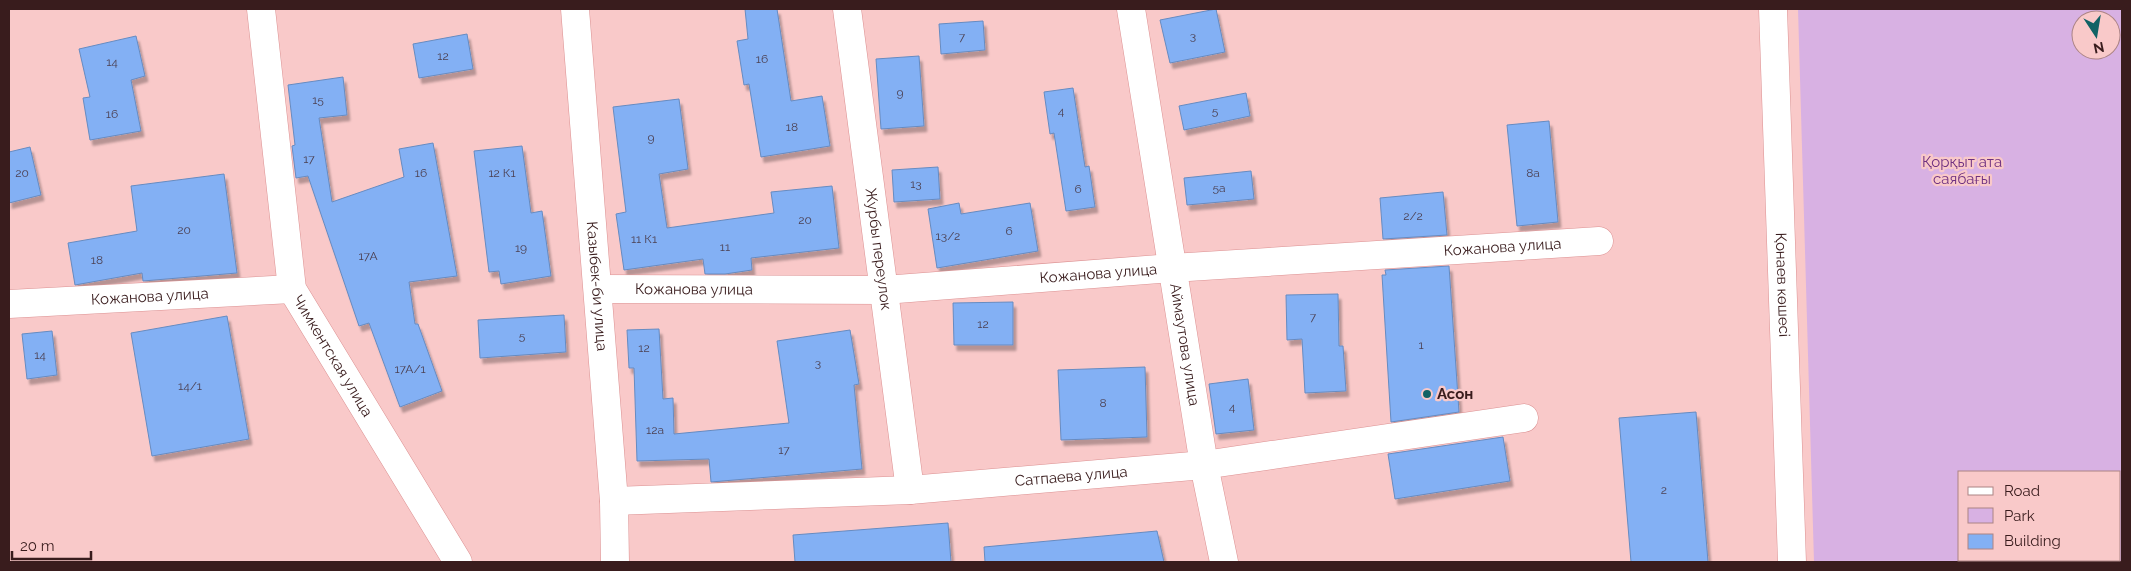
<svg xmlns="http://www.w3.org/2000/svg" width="2131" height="571" font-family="Raleway,sans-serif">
  <defs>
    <filter id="shadow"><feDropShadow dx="3" dy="5.5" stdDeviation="1" flood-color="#0004"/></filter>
  </defs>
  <rect width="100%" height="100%" fill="#f9c9c9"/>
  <!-- green -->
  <path fill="#d8b1e3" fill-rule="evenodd" d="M1798,9H2122V562H1814ZM2081,20H2111V50H2081ZM1960,472H2120V560H1960Z"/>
  <!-- building -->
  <g fill="#83b0f4" stroke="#668bc1" filter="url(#shadow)">
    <path d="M745,9H777L791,101L822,96L830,146L761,157L749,84L744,85L737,41L748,39Z"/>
    <path d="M1216,9L1225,52L1170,63L1160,20Z"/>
    <path d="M983,21L985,50L941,54L939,24Z"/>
    <path d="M467,34L473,69L419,78L413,44Z"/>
    <path d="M136,36L145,76L131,80L141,131L90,140L83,98L90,97L79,49Z"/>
    <path d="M919,56L924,126L881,129L876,59Z"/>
    <path d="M343,77L347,115L319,118L332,202L404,177L399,149L433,143L457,276L409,282L415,324H418L442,391L400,407L369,323L359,326L308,176L296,178L292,146L295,145L288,85Z"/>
    <path d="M1073,88L1085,167L1089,166L1095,207L1066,211L1054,133L1050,134L1044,92Z"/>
    <path d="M1246,93L1250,116L1184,130L1179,106Z"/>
    <path d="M679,99L688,169L659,174L667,228L774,213L771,192L832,186L839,248L751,258L752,270L725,274H705L703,259L624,270L616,214L626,212L613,107Z"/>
    <path d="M1549,121L1558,222L1517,226L1507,125Z"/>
    <path d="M522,146L531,213L542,211L551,276L501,284L499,271L489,272L474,151Z"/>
    <path d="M30,147L41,195L9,203V152Z"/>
    <path d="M938,167L940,199L894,202L892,170Z"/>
    <path d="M1251,171L1254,199L1187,205L1184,178Z"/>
    <path d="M224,174L237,273L143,281L142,273L75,285L68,243L137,231L131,186Z"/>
    <path d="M1443,192L1447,235L1383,239L1380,198Z"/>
    <path d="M959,203L961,214L1030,203L1038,251L937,268L928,209Z"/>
    <path d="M1449,266L1459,412L1391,422L1382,275H1386L1385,270Z"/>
    <path d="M1338,294L1339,346H1343L1346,391L1305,393L1302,339L1287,340L1286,295Z"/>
    <path d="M1013,302V345H954L953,303Z"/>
    <path d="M564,315L566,352L480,358L478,320Z"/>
    <path d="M227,316L249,439L152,456L131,333Z"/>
    <path d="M659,329L663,399L673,398L674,434L789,423L777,341L850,330L859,384L854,385L862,469L711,482L709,459L637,461L634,368H629L627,330Z"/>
    <path d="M52,331L57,375L27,379L22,334Z"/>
    <path d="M1145,367L1147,437L1061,440L1058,370Z"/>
    <path d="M1248,379L1254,430L1216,434L1209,384Z"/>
    <path d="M1696,412L1708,562H1631L1619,418Z"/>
    <path d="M1503,437L1510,481L1395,499L1388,454Z"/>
    <path d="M948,523L951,562H795L793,535Z"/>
    <path d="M1157,531L1164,562H985L984,547Z"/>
  </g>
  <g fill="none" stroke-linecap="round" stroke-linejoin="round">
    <!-- minor casing -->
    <g stroke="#dc9192" stroke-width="29">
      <g id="minor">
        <path id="s1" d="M261,9L292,289L458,562"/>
        <path id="s2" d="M575,9L614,501L615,562"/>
        <path id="s3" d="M847,9L910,490"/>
        <path id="s4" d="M1131,9L1204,465L1224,562"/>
        <path id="s5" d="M1773,9L1792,562"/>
        <path id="s6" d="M598,289L884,290L1172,268L1599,241"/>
        <path id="s7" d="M9,304L292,289"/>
        <path id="s8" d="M614,501L910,490L1204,465L1524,418"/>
      </g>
    </g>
    <!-- minor -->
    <use href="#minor" stroke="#fff" stroke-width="28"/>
  </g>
  <!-- markers -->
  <circle fill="#116265" stroke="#f9c9c9" stroke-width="2" cx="1427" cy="394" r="5"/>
  <g text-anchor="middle" stroke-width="4.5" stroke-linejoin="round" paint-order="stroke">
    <!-- number labels -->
    <g font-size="12" fill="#4c4153">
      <text x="1193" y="40">3</text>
      <text x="962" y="41">7</text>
      <text x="443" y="60">12</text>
      <text x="762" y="63">16</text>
      <text x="112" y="66">14</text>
      <text x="900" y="97">9</text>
      <text x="318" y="104">15</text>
      <text x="1061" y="115">4</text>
      <text x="1215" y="115">5</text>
      <text x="112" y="118">16</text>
      <text x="792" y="131">18</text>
      <text x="651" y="142">9</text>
      <text x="309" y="163">17</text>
      <text x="22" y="177">20</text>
      <text x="421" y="177">16</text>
      <text x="502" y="177">12 К1</text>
      <text x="1533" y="177">8а</text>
      <text x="916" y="188">13</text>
      <text x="1219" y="192">5а</text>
      <text x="1078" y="193">6</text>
      <text x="1413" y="220">2/2</text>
      <text x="805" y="224">20</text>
      <text x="184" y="234">20</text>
      <text x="1009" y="235">6</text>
      <text x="948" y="240">13/2</text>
      <text x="644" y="243">11 К1</text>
      <text x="725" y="251">11</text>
      <text x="521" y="252">19</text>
      <text x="368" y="260">17А</text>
      <text x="97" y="264">18</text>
      <text x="1313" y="321">7</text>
      <text x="983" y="328">12</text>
      <text x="522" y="340">5</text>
      <text x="1421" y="349">1</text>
      <text x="644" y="352">12</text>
      <text x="40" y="359">14</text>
      <text x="818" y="367">3</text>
      <text x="410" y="373">17А/1</text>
      <text x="190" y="390">14/1</text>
      <text x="1103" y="407">8</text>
      <text x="1232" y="411">4</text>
      <text x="655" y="434">12а</text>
      <text x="784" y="454">17</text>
      <text x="1664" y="494">2</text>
    </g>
    <!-- park labels -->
    <g font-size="15" fill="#6f3080" stroke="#f9c9c9">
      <text x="1962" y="167">Қорқыт ата<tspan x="1962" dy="17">саябағы</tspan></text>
    </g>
    <!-- street labels -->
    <g font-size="15" fill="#391c1d" stroke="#f9c9c9">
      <text dy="5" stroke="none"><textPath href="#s6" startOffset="906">Кожанова улица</textPath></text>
      <text dy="5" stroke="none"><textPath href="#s3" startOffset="242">Журбы переулок</textPath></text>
      <text dy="5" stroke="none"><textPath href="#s6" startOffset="501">Кожанова улица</textPath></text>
      <text dy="5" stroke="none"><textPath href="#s2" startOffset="278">Казыбек-би улица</textPath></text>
      <text dy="5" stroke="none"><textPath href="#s5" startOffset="276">Қонаев көшесі</textPath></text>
      <text dy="5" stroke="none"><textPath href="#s6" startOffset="96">Кожанова улица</textPath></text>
      <text dy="5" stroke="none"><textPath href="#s7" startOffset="141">Кожанова улица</textPath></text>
      <text dy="5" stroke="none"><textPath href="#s4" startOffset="340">Аймаутова улица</textPath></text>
      <text dy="5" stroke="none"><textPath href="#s1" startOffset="360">Чимкентская улица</textPath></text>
      <text dy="5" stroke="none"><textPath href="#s8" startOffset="458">Сатпаева улица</textPath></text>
    </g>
    <!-- poi labels -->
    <g font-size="15" font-weight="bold" fill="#391c1d" stroke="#f9c9c9" text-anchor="start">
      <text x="1437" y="399">Асон</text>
    </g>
  </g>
  <!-- border -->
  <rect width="2131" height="571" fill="none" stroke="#391c1d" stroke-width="20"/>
  <!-- legend -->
  <rect x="1958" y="471" width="162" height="90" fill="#f9c9c9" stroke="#ac8484"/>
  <rect x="1968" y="487" width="25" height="8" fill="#ffffff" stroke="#ac8484"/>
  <text x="2004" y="496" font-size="15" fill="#391c1d">Road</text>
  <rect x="1968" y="508" width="25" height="15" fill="#d8b1e3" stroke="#ac8484"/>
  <text x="2004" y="521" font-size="15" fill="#391c1d">Park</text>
  <rect x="1968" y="534" width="25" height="15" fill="#83b0f4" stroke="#ac8484"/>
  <text x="2004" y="546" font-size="15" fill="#391c1d">Building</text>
  <!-- north arrow -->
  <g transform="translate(2096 35) rotate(168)"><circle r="24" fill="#f9c9c9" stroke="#ac8484"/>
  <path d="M0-4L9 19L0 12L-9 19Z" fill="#116265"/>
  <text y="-8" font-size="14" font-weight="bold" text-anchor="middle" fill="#391c1d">N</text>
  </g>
  <!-- scale -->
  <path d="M12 551v8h79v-8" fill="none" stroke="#391c1d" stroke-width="2.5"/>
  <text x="20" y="551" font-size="15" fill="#391c1d" stroke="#f9c9c9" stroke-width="4" paint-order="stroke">20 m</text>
</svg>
